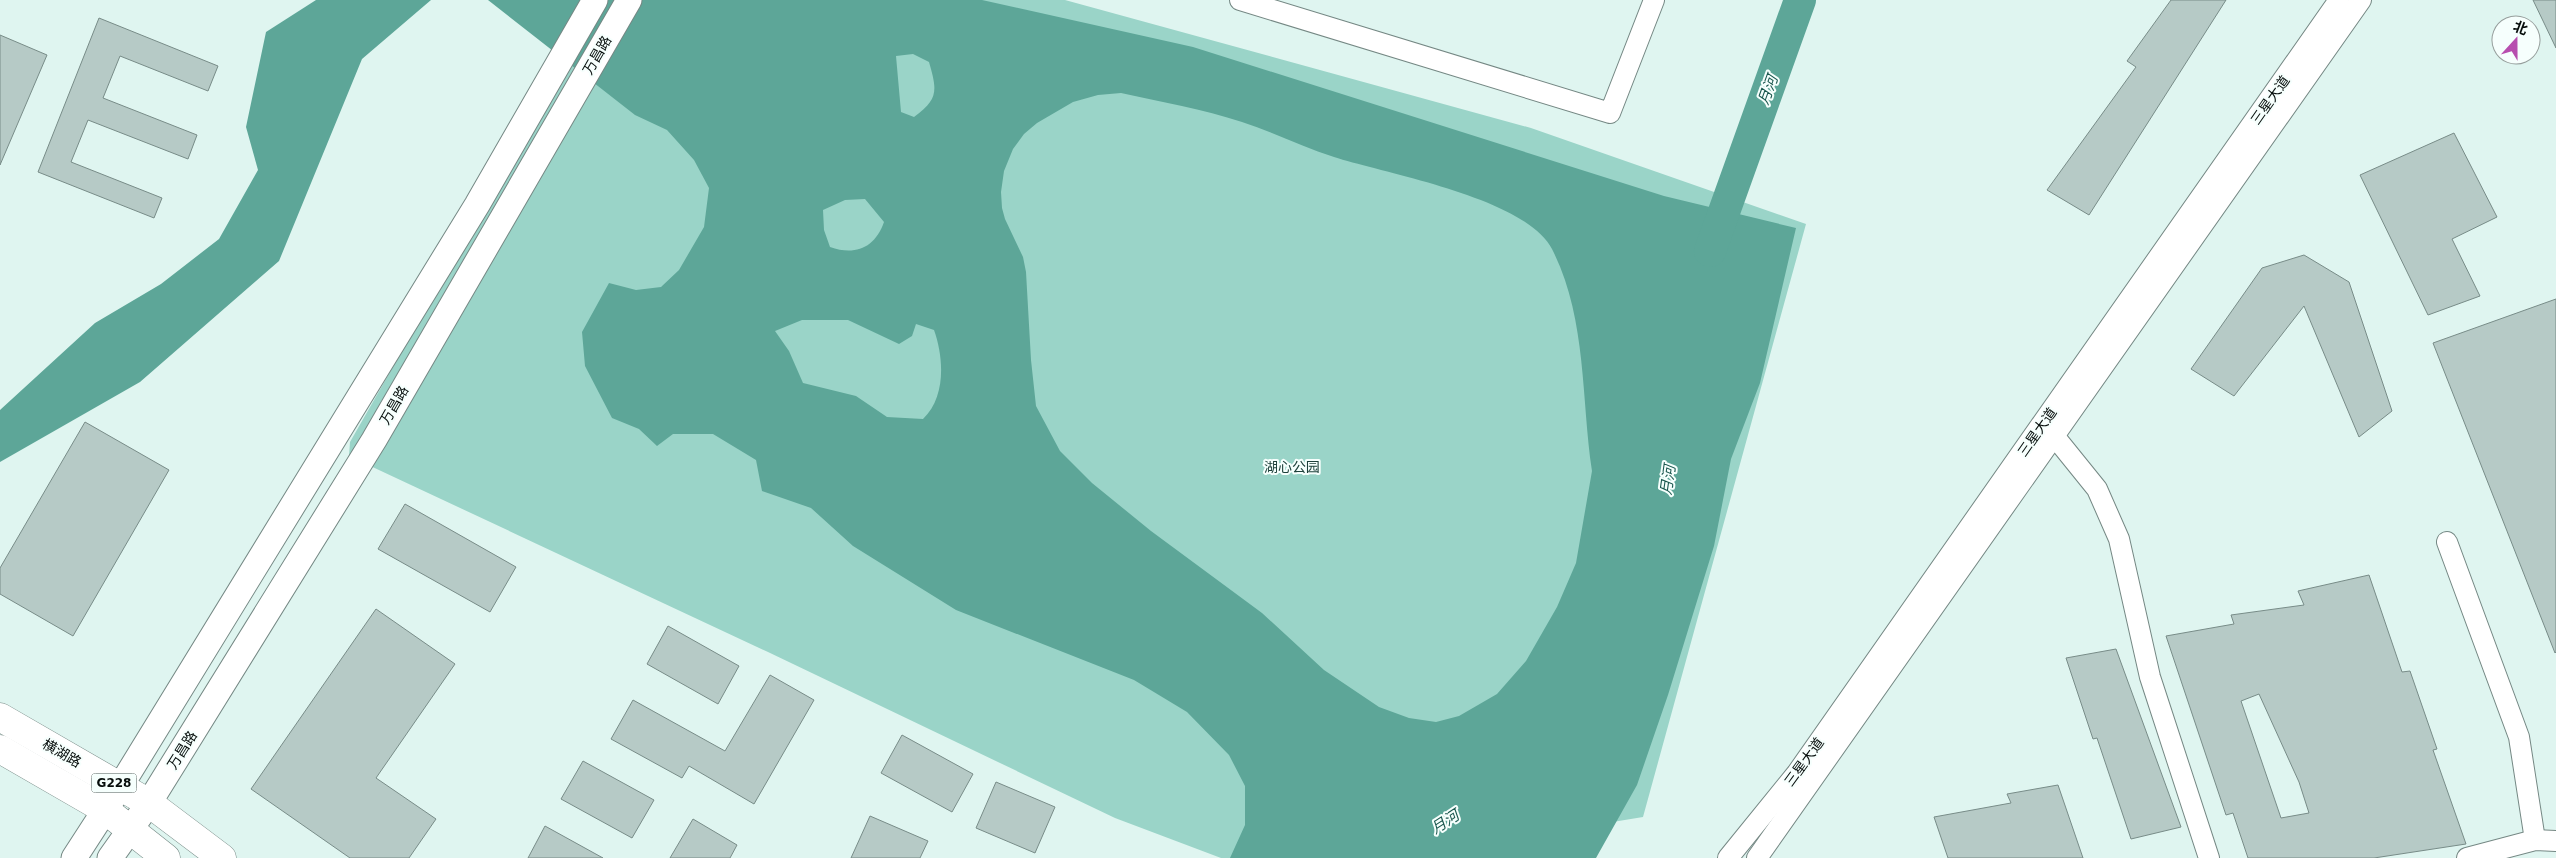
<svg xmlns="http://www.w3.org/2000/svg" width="2556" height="858" font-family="'DejaVu Sans','Noto Sans SC',sans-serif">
  <rect width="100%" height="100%" fill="#dff5f0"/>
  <!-- green -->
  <path fill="#9ad4c8" d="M603,0H1065L1531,128L1806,224L1643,817L1394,858H1221L1115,818L768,652L349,456L350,442Z"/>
  <!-- water -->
  <g fill="#5da698" fill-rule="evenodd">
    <path d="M316,0H431L362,59L279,261L140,382L0,462V410L95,323L161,284L219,239L258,170L246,127L266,32Z"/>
    <path d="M488,0H982L1193,47L1664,196L1796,228L1760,383L1731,459L1714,546L1668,695L1637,785L1596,858H1230L1245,825V786L1229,755L1187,712L1134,680L956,610L853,546L811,508L762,491L756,460L713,434H673L657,446L639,429L612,418L585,366L582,332L609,283L636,290L661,287L679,270L704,227L709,188L694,160L667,130L635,115ZM913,54L929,62C937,90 939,99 914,117L901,112L896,56ZM1121,93C1161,102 1203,109 1242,122C1273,132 1303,147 1334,157C1387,174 1526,198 1552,249C1587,318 1581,397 1592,471L1576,563L1557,607L1526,661L1497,694L1459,716L1436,722L1409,718L1379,707L1324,670L1262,613L1151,531L1092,483L1060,451L1036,406L1031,360L1026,272L1023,257L1005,219L1002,208L1001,192L1004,171L1013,149L1024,134L1037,123L1073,102L1098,95ZM865,199L884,222C875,248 855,256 830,247L824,230L823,210L845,200ZM802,320H848L899,344L912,336L916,324L934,330C944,358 946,397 923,419L887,417L856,396L803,383L789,351L775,331Z"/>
  </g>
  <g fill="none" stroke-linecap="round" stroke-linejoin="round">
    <!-- river -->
    <path stroke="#5da698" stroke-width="32" d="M1710,251L1800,0"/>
  </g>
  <!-- building -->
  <g fill="#b6cac6" stroke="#788c88" fill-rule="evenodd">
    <path d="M2171,0H2226L2089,215L2047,190L2136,67L2127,61Z"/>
    <path d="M2533,0H2556V48Z"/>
    <path d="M99,18L218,66L208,91L120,56L103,98L197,135L188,159L88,120L71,162L162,198L154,218L38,172Z"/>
    <path d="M0,35L47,55L0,165Z"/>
    <path d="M2454,133L2497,217L2452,239L2480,296L2428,315L2360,175Z"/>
    <path d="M2304,255L2349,282L2392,411L2359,437L2304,306L2234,396L2191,369L2262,268Z"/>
    <path d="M2556,299V652L2555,653L2433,343Z"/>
    <path d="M85,422L169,470L73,636L0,594V568Z"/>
    <path d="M405,504L516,567L490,612L378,549Z"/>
    <path d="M2369,575L2402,672L2410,671L2437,749L2433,750L2466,844L2374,858H2248L2233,813L2226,815L2166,636L2234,624L2231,615L2304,605L2298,591ZM2259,694L2299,782L2309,813L2281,818L2241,701Z"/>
    <path d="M376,609L455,664L376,778L436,819L409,858H350L251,789Z"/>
    <path d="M668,626L739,666L718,704L647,664Z"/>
    <path d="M2116,649L2181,827L2131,839L2097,738L2093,739L2066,658Z"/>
    <path d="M770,675L814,700L754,804L689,766L682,778L611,739L633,700L725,751Z"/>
    <path d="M902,735L973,774L952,812L881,773Z"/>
    <path d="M583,761L654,800L632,838L561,799Z"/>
    <path d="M996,782L1055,807L1035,853L976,828Z"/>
    <path d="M2058,785L2083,858H1948L1934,817L2011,803L2007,794Z"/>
    <path d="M870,816L928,841L920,858H851Z"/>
    <path d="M693,819L737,845L730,858H670Z"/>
    <path d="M545,826L603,858H528Z"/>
  </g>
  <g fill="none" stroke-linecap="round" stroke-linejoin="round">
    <!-- minor casing -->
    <g stroke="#758884" stroke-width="22">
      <g id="minor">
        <path d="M1240,0L1610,113L1654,0"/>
        <path d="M2055,437L2097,489L2119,539L2150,677L2209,858"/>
        <path d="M2447,542L2519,737L2535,840"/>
        <path d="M1728,858L1797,773L2339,0"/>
        <path d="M1757,858L2361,0"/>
        <path d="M2467,858L2535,840L2556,841"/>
      </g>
    </g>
    <!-- major casing -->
    <g stroke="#758884" stroke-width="27">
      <g id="major">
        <path d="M74,858L120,787L477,205L595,0"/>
        <path d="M110,858L149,803L374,440L629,0"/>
      </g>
    </g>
    <!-- highway casing -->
    <g stroke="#758884" stroke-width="29">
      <g id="highway">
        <path d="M0,717L149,803L222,858"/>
        <path d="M0,749L104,809L166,858"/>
      </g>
    </g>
    <!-- minor -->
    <use href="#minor" stroke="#fff" stroke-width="20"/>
    <!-- major -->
    <use href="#major" stroke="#fff" stroke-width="25"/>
    <!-- highway -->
    <use href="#highway" stroke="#fff" stroke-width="28"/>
  </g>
  <g text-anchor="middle" stroke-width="4" stroke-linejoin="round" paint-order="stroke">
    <!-- shield labels -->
    <rect fill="#f6fffd" stroke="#4e5654" stroke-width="1" x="91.5" y="773.5" width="45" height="19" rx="4"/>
    <g font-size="12" font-weight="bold" fill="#060d0b">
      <text x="114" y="787">G228</text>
    </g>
    <!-- street labels -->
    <g font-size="14" fill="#060d0b" stroke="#f6fffd">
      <text transform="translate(597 55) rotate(-60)" y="5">万昌路</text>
      <text transform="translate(2270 100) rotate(-55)" y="5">三星大道</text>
      <text transform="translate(394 405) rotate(-60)" y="5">万昌路</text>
      <text transform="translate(2037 432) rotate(-55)" y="5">三星大道</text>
      <text transform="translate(182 750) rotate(-58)" y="5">万昌路</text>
      <text transform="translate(62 753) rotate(30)" y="5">横湖路</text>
      <text transform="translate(1804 762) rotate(-54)" y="5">三星大道</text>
    </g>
    <!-- park labels -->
    <g font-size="14" fill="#1d403a" stroke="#f6fffd">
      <text x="1292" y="472">湖心公园</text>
    </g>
    <!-- water labels -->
    <g font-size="15" font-style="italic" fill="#1a574e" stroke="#f6fffd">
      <text transform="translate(1768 90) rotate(-70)" y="5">月河</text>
      <text transform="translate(1668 480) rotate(-82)" y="5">月河</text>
      <text transform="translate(1445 822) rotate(-33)" y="5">月河</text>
    </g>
  </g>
  <!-- north arrow -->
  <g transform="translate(2516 40) rotate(21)"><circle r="24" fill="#f6fffd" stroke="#969e9c"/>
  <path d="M0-4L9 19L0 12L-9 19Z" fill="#b74eaf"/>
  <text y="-8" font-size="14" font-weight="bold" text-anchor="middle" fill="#060d0b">北</text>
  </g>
</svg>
